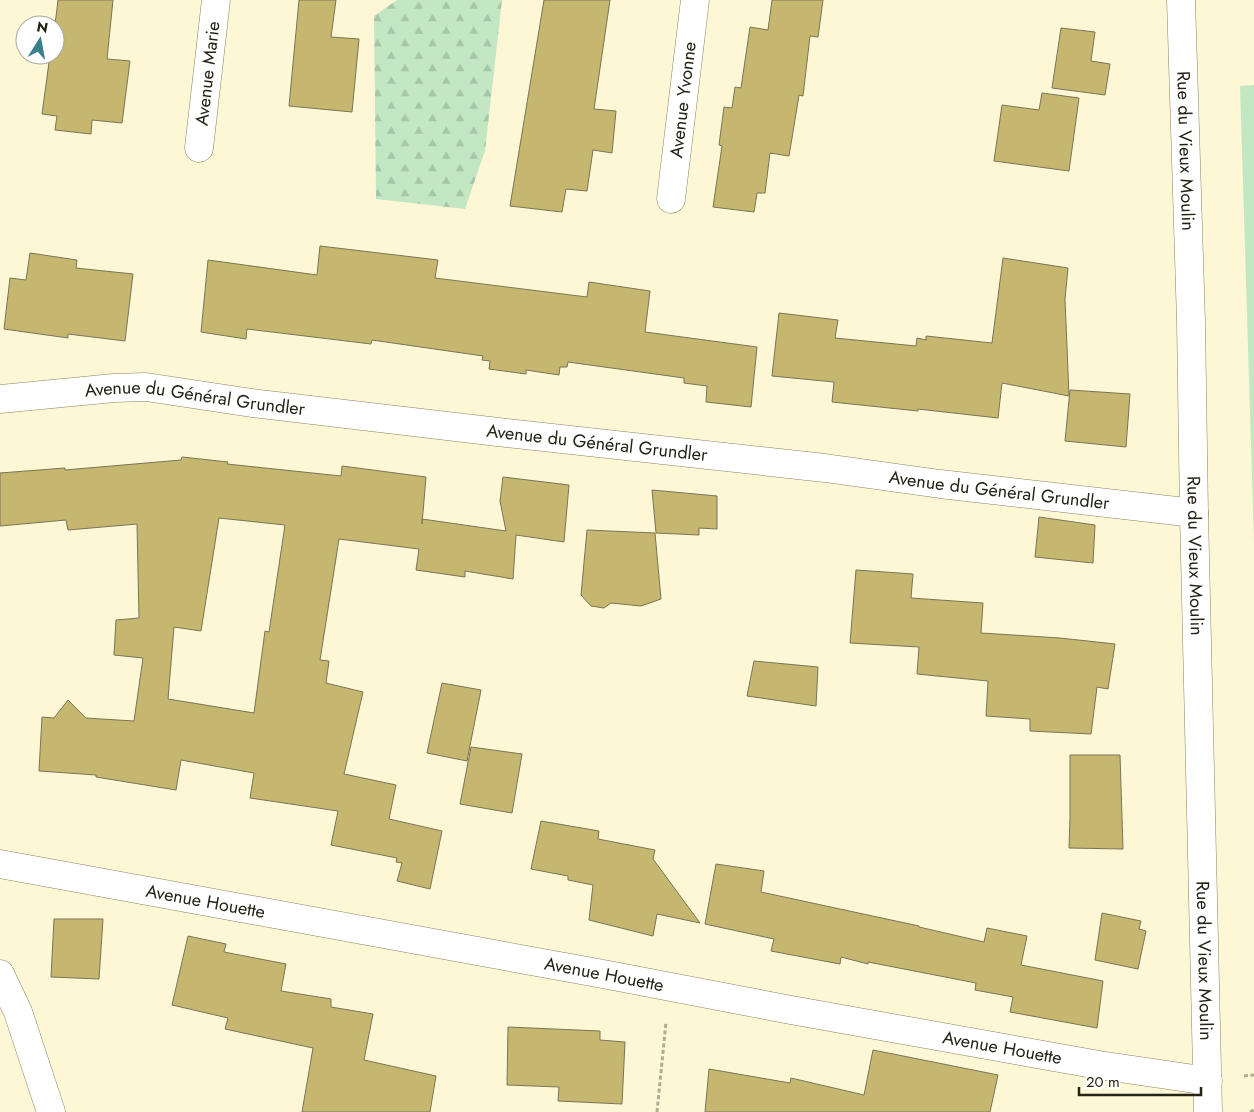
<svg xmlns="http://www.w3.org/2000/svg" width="1254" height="1112" font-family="Jost,sans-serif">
  <defs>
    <pattern id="forest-firs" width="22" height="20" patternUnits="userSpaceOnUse" patternTransform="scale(1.25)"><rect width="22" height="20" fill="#c3e6c3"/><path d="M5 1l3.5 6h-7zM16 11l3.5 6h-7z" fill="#a7c5a7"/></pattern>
  </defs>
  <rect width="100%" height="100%" fill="#fef7d5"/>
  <!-- forest -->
  <path fill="url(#forest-firs)" d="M397,0H502L485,151L465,209L376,199L374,16Z"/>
  <!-- pitch -->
  <path fill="#c3e6c3" d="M1254,85V542L1240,86Z"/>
  <!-- building -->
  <g fill="#c6b770" stroke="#7a7456" fill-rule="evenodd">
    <path d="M58,0H113L107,59L130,61L122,123L92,120L91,134L55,130L57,116L42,114L50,55H55V25Z"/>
    <path d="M299,0H336L331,37L359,39L352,112L289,106Z"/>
    <path d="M544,0H610L594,109L616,111L612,153L593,150L587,191L566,189L562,212L510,206Z"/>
    <path d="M772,0H823L818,37L810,36L803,96L799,95L789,156L770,153L765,193H757L754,212L713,207L722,146L719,145L724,107L732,108L735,87L741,88L750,27L768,30Z"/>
    <path d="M1061,28L1095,32L1091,61L1110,64L1105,95L1052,88Z"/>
    <path d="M1042,93L1079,98L1069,171L994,161L1002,105L1039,110Z"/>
    <path d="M320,246L438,260L435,278L587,297L589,282L650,291L645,332L757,347L751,407L706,402L707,386L684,383V378L568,362L567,367H560L559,375L526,370V374L489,369L490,361L482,360L483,356L372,340L371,344L247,329L246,339L201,332L208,260L317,275Z"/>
    <path d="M30,253L77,260L76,268L133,274L125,341L68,334V338L4,329L10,278L26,280Z"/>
    <path d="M1003,258L1068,268L1065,299L1069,396L1002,383L998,418L918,409V411L832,402L834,382L772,376L779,313L838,320L835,338L916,346L917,338L926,340V336L992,343Z"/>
    <path d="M1070,390L1130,394L1126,447L1065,441Z"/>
    <path d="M182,457L228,462L227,464L341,476L342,466L426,477L422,524V519L506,531L500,501L503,477L569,485L564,542L516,535L513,579L465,571V577L416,570L419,549L339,539L320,660L329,661L326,683L363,692L344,774L396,785L389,819L442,831L430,889L397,881L402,863L396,862L397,858L331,845L338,811L250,798L254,773L181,760L176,790L96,777V775L39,771L42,717L54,718L68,700L86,718L134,721L143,658L114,655L116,620L139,618L137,524L68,530L66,520L0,526V473L65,468V470L181,460ZM219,518L285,525L269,632L265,631L254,713L168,699L174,627L201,631Z"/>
    <path d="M652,490L717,496V529L699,528V535L656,533Z"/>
    <path d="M1039,517L1095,525L1093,563L1035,557Z"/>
    <path d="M587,530L655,533L661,599L641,606L611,603L604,608L591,606L581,595Z"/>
    <path d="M856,570L913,574L911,598L983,603L981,633L1060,638L1115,644L1108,689L1097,687L1091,734L1030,731V719L986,716L988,681L917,674L919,647L850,643Z"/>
    <path d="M754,661L818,667L816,706L747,696Z"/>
    <path d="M442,683L481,690L467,761L427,753Z"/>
    <path d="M471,747L522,754L512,813L460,804Z"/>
    <path d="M1070,755H1120L1123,849L1069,848L1070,818Z"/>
    <path d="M541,821L599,831L598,839L655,850L653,859L700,923L657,914L653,936L589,920L593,885L568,880V876L531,869Z"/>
    <path d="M716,864L764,871L761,892L919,926V927L984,942L987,928L1027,936L1021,965L1103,981L1097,1028L1010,1012L1013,997L975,990L976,983L868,962V964L841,957L840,964L771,951L774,939L705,924Z"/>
    <path d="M1102,913L1141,921L1139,929L1146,931L1138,969L1095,960Z"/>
    <path d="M54,919H103L99,979L51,977Z"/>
    <path d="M188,936L226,944L224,952L286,964L281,991L331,999V1007L373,1014L364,1060L436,1076L430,1112H302L313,1048L225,1029L228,1018L172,1005Z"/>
    <path d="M508,1027L600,1031V1040L625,1042L622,1104L558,1101L559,1087L507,1085Z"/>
    <path d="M873,1050L998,1075L990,1112H705L709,1069L790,1083L791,1078L864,1095Z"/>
  </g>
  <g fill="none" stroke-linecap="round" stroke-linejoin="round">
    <!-- street casing -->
    <g stroke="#898364" stroke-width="29">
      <g id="street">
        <path id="s1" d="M1181,0L1191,322L1194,513L1208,1112"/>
        <path id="s2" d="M199,148L216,0"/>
        <path id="s3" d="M671,199L695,0"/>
        <path id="s4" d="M0,399L114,388L146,387L252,403L498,432L825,468L940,484L1194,513"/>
        <path id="s5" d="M0,864L603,974L791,1010L1099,1065L1208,1081"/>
        <path d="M0,974L18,1012L51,1112"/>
      </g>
    </g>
    <!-- path -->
    <g stroke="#b0ab91" stroke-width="3" stroke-dasharray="4 2.5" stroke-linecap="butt">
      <path d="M1244,1076L1254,1075"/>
      <path d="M657,1112L666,1022"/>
      <path d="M1250,1112L1254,1110"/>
    </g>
    <!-- street -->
    <use href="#street" stroke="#fff" stroke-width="28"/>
  </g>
  <g text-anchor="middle" stroke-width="5" stroke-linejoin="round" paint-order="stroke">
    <!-- street labels -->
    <g font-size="18" fill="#252216" stroke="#fff">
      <text dy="6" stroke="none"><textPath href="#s2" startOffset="75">Avenue Marie</textPath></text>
      <text dy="6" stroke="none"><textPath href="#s3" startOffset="100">Avenue Yvonne</textPath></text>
      <text dy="6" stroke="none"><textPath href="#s1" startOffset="151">Rue du Vieux Moulin</textPath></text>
      <text dy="6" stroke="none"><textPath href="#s4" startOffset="196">Avenue du Général Grundler</textPath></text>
      <text dy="6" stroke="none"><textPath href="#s4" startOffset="601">Avenue du Général Grundler</textPath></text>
      <text dy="6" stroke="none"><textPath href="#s4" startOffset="1006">Avenue du Général Grundler</textPath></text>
      <text dy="6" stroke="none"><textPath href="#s1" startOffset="556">Rue du Vieux Moulin</textPath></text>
      <text dy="6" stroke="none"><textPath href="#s5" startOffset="209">Avenue Houette</textPath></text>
      <text dy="6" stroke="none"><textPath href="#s1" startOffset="961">Rue du Vieux Moulin</textPath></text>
      <text dy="6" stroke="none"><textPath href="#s5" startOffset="614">Avenue Houette</textPath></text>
      <text dy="6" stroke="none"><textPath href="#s5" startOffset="1019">Avenue Houette</textPath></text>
    </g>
  </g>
  <!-- north arrow -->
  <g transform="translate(40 40) rotate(11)"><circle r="24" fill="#ffffff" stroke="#a8a7a2"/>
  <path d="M0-4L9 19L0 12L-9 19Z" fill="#3a808b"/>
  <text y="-8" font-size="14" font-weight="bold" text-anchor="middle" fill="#252216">N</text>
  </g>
  <!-- scale -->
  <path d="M1079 1087v8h122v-8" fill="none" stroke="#252216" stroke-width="2.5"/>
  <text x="1086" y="1087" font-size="15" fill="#252216" stroke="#ffffff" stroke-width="4" paint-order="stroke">20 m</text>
</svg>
